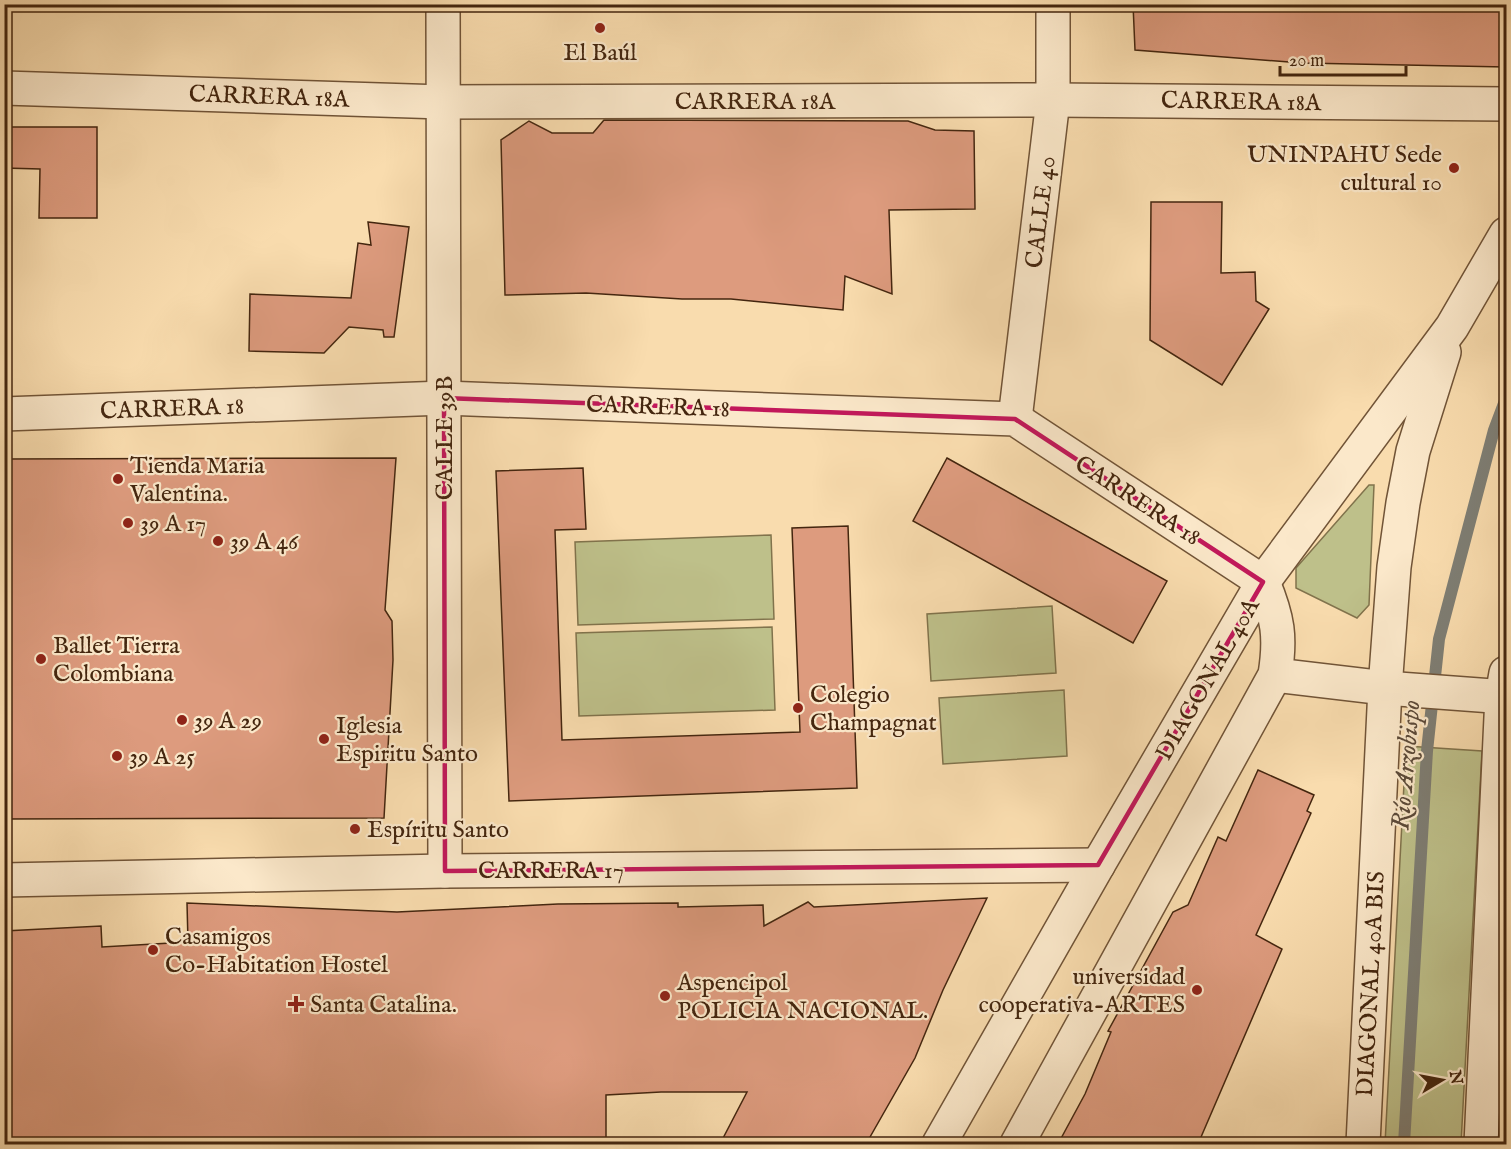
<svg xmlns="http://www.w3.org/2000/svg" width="1511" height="1149" font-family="'IM FELL English',serif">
  <rect width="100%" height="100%" fill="#f9dcae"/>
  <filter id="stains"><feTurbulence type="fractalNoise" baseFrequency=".00333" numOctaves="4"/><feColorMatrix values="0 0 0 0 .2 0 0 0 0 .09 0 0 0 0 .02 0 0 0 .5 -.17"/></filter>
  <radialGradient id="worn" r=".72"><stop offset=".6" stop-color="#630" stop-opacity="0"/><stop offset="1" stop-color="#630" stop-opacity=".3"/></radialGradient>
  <!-- green -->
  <g fill="#bec08a" stroke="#81734c" stroke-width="1.5">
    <path d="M1369,485H1374L1369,605L1357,618L1296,588V568Z"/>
    <path d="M771,535L774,619L578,625L575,542Z"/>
    <path d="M1052,606L1056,673L931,681L927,614Z"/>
    <path d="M772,627L775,710L579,716L576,633Z"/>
    <path d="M1064,690L1067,756L943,764L939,698Z"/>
    <path d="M1406,746L1482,751L1461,1144H1385Z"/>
  </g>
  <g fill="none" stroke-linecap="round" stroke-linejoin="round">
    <!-- stream -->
    <path stroke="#7e7e74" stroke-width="12" d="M1404,1144L1427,751L1439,639L1494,430L1506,398"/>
  </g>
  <!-- building -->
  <g fill="#dd9b7e" stroke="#44260f" stroke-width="1.5">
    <path d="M1133,4H1506V67L1302,63L1135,50Z"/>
    <path d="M604,120L908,121L935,130L974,131L975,209L889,210L892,294L845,276L843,310L731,299H682L586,293L505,295L501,140L529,121L552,133H593Z"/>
    <path d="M4,127H97V218H39L40,169L4,168Z"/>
    <path d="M1151,202H1222L1221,273L1255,272L1256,301L1269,309L1222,385L1150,340Z"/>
    <path d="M368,222L409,227L394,337H384L383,330L349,327L324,353L249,351L250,294L351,298L358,243L371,245Z"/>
    <path d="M396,458L385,610L392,621L393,660L384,818L4,819V459Z"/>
    <path d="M947,458L1167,581L1133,643L913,521Z"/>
    <path d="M583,468L586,529L555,530L562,740L800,732L792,528L848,526L857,788L509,801L496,471Z"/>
    <path d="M1258,770L1314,795L1307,811L1311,813L1256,935L1282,949L1198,1144H1058L1085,1094L1111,1032L1108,1031L1173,912L1188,905L1218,837L1226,841Z"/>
    <path d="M987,898L943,990L915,1058L866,1144H720L747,1092H661L606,1095V1144H4V931L101,926L102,947L188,942L187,903L397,912L558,904L678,903V907L763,905L764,926L808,902L814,907Z"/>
  </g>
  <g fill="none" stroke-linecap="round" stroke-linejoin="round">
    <!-- minor casing -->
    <g stroke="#715437" stroke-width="36">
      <g id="minor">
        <path d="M443,4L445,871"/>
        <path d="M4,88L443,102L1053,100L1506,104"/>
        <path d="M4,414L444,398L1015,419L1263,582"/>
        <path d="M1015,419L1053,100V4"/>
        <path d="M1275,675L1385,688L1506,697"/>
        <path d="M4,880L445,871L1098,865"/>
        <path d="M939,1144L1098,865L1263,582L1452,327L1506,234"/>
        <path d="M1017,1144L1275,675C1281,637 1278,618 1263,582"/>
        <path d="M1363,1144L1385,688L1394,567L1403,503L1413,451L1444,352"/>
        <path d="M1481,1144L1502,696L1506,673"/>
      </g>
    </g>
    <!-- minor -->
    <use href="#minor" stroke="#fbe8ca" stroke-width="33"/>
  </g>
  <!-- marked area -->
  <path fill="none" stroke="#c2185b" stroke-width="4.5" stroke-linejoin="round" d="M444,398L1015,419L1263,582L1098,865L445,871Z"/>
  <!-- markers -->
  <g fill="#8f2418" stroke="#fbe8ca" stroke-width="2">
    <circle cx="600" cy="28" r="6"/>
    <circle cx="1454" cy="168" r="6"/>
    <circle cx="118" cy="479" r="6"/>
    <circle cx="128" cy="523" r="6"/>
    <circle cx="218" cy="541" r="6"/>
    <circle cx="41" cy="659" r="6"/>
    <circle cx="798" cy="708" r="6"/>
    <circle cx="182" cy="720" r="6"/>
    <circle cx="324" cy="739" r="6"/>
    <circle cx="117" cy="756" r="6"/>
    <circle cx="355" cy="829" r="6"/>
    <circle cx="153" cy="950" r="6"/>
    <circle cx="1197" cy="990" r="6"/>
    <circle cx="665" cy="996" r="6"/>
    <path d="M293 995h6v6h6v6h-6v6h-6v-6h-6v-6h6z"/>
  </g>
  <g text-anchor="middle" stroke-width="4.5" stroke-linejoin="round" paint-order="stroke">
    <!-- poi labels -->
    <g font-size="24" fill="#44260f" stroke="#fbe8ca" text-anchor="start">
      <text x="600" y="60" text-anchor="middle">El Baúl</text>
      <text x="1442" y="162" text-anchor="end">UNINPAHU Sede<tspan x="1442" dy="28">cultural 10</tspan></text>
      <text x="130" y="473">Tienda Maria<tspan x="130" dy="28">Valentina.</tspan></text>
      <text x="140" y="531">39 A 17</text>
      <text x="230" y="549">39 A 46</text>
      <text x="53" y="653">Ballet Tierra<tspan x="53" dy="28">Colombiana</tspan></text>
      <text x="810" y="702">Colegio<tspan x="810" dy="28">Champagnat</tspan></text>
      <text x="194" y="728">39 A 29</text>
      <text x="336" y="733">Iglesia<tspan x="336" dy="28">Espiritu Santo</tspan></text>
      <text x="129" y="764">39 A 25</text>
      <text x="367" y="837">Espíritu Santo</text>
      <text x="165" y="944">Casamigos<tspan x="165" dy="28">Co-Habitation Hostel</tspan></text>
      <text x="1185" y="984" text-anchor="end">universidad<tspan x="1185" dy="28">cooperativa-ARTES</tspan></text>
      <text x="677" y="990">Aspencipol<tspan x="677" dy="28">POLICIA NACIONAL.</tspan></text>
      <text x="310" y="1012">Santa Catalina.</text>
    </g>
    <!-- street labels -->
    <g font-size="24" fill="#44260f" stroke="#fbe8ca">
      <text transform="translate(269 96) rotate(2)" y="8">CARRERA 18A</text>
      <text x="755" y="109">CARRERA 18A</text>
      <text transform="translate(1241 101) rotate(1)" y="8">CARRERA 18A</text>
      <text transform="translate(1040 212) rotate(-83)" y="8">CALLE 40</text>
      <text transform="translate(658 406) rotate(2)" y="8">CARRERA 18</text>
      <text transform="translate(172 408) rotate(-2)" y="8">CARRERA 18</text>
      <text transform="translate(444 438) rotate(-90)" y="8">CALLE 39B</text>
      <text transform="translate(1138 500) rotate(33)" y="8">CARRERA 18</text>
      <text transform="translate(1207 679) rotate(-60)" y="8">DIAGONAL 40A</text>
      <text x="551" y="878">CARRERA 17</text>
      <text transform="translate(1370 984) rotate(-87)" y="8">DIAGONAL 40A BIS</text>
    </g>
    <!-- water labels -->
    <g font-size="26" font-style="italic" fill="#5c4a39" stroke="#fbe8ca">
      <text transform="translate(1405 765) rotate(-85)" y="9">Río Arzobispo</text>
    </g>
  </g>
  <!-- margin -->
  <rect width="1511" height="1149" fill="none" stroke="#f9dcae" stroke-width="24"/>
  <rect x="6" y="6" width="1499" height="1137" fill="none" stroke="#44260f" stroke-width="3"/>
  <rect x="12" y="12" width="1487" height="1125" fill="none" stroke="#44260f" stroke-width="1.5"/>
  <!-- north arrow -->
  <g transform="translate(1442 1080) rotate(80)" stroke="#fbe8ca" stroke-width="4.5" paint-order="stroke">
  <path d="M0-4.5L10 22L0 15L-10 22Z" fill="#44260f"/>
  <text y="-9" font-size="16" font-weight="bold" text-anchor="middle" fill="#44260f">N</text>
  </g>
  <!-- scale -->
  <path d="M1280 66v9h126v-9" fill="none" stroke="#44260f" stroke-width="3"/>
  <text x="1289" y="66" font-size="18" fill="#44260f" stroke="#fbe8ca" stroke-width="4.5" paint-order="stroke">20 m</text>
  <rect width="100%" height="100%" filter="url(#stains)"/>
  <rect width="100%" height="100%" fill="url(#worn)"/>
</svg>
